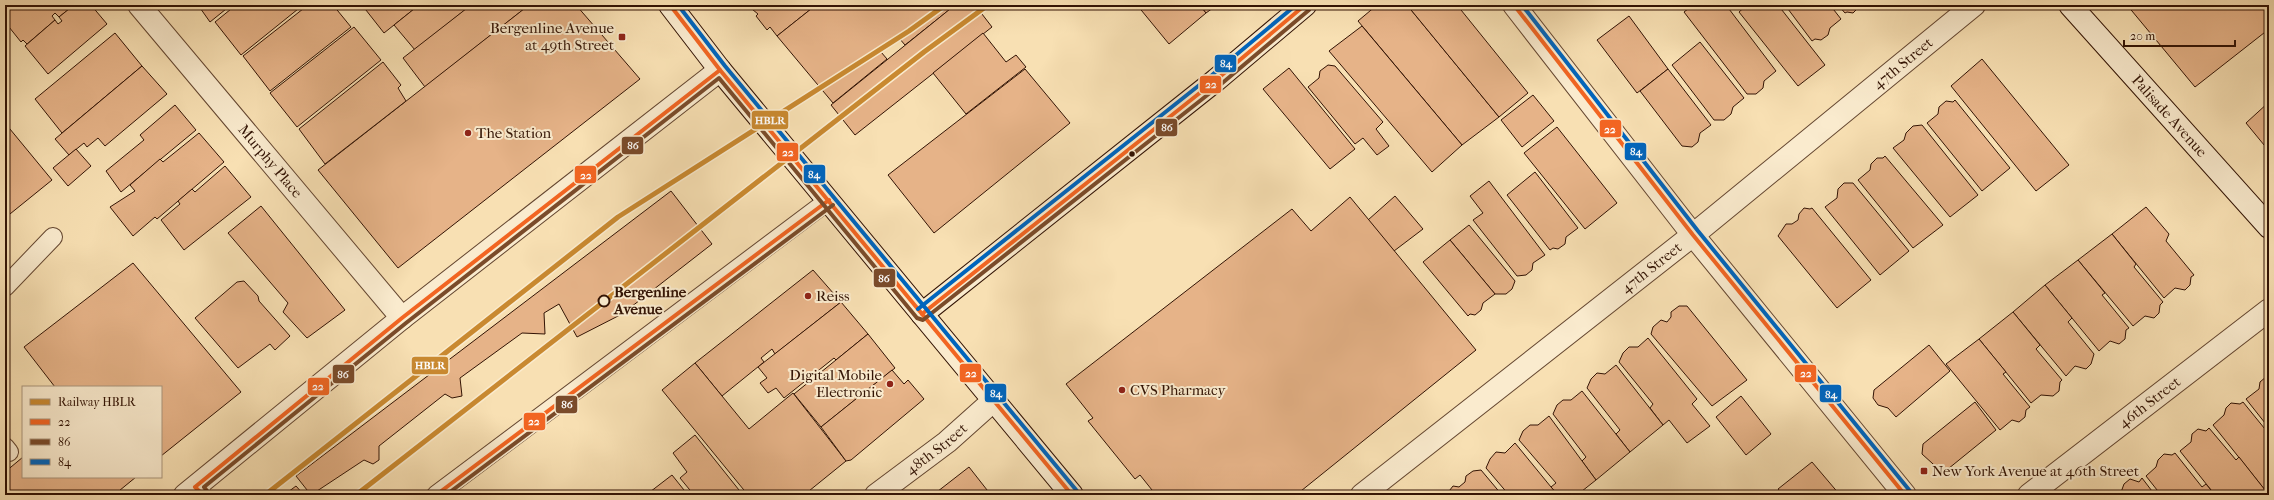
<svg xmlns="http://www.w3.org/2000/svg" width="2274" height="500" font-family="'IM FELL French Canon',serif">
  <rect width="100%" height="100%" fill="#f8e0b3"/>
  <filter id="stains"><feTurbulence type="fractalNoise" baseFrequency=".005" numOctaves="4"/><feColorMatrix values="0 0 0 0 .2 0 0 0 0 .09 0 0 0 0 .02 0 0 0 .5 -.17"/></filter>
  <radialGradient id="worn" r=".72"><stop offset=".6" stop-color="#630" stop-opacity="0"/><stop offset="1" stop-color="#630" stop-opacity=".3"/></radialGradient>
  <!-- building -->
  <g fill="#e6b388" stroke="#321304">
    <path d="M16,5H74L59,17L55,13L52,16L55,20L27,44L23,40L21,42L5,22V14Z"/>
    <path d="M74,5H91L107,24L48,74L25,46L55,20L58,24L62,21L59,17Z"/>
    <path d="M198,5H231L210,22Z"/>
    <path d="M236,5H303L241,55L215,22Z"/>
    <path d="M308,5H333L351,27L270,91L243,56Z"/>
    <path d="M362,5H419L384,33Z"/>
    <path d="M419,5H471L415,50L394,25Z"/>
    <path d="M471,5H529L425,87L403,58Z"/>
    <path d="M529,5H576L640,79L398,268L318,170Z"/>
    <path d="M747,5H816L777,36L770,27L767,30L756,16L758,14Z"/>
    <path d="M816,5H953L954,6L905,45L899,38L881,52L887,59L833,103L777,36Z"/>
    <path d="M975,5L992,27L855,135L831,105L955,5Z"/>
    <path d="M1137,5H1200L1206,13L1169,44Z"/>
    <path d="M1200,5H1217L1206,13Z"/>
    <path d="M1377,5H1407L1499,117L1462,145L1358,21Z"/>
    <path d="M1407,5H1457L1528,93L1499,117Z"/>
    <path d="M1693,5H1726L1776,71L1764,81L1763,88L1756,94H1747L1684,12Z"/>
    <path d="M1747,5H1778L1825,65L1798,86L1739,12Z"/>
    <path d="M1785,5H1830L1841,19L1830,28L1828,35L1821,40L1815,39L1812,41Z"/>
    <path d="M1838,5H1861L1853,13L1847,12L1845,13Z"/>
    <path d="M2127,5H2269V29L2195,87Z"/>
    <path d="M1629,16L1668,69L1637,93L1597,40Z"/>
    <path d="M1362,26L1462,145L1432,172L1329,51Z"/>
    <path d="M354,27L381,60L297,127L270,93Z"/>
    <path d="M115,33L142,66L62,133L35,99Z"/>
    <path d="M983,33L1006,62L1016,55L1026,67L966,114L933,73Z"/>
    <path d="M1700,42L1744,98L1733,107L1731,114L1724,120H1714L1672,65Z"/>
    <path d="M1982,59L2069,165L2036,191L1951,86Z"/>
    <path d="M383,62L401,85L398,88L406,101L325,164L299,129Z"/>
    <path d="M1328,65L1335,66L1383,122L1376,129L1389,146L1377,155L1363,138L1355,144L1308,87L1319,78L1320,71Z"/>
    <path d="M142,66L167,94L105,146L98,138L87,147L84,143L69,155L55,139Z"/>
    <path d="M1289,68L1355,149L1330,169L1263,89Z"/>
    <path d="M1025,69L1070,123L934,233L888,175Z"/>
    <path d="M1668,69L1711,125L1700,133L1698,142L1692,147L1682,146L1640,91Z"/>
    <path d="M1533,95L1554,121L1522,147L1501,120Z"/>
    <path d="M1955,100L2010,168L1982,191L1927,123L1938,114L1939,107L1946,101L1953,102Z"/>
    <path d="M2269,102V151L2246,123Z"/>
    <path d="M175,105L196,130L121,192L106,171L144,140L140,135Z"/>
    <path d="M5,123L52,180L5,218Z"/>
    <path d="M1922,125L1978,195L1950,217L1893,148L1904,140L1906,133L1913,126Z"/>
    <path d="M1557,127L1617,203L1585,229L1524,153Z"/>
    <path d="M199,133L224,162L157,219L155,217L133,236L110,207L135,191L130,185L160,159L163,162Z"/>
    <path d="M76,149L91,166L68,186L53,168Z"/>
    <path d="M1885,156L1943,225L1913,248L1858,180L1870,170L1871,164L1877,158H1883Z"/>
    <path d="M225,166L251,197L184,250L161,220L180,204L178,201L192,189L195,192Z"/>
    <path d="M1535,172L1578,228L1566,237L1565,244L1558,249L1553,248L1550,250L1507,195Z"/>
    <path d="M1489,181L1545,255L1533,263L1532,270L1526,275L1517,276L1473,220L1483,213L1470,196Z"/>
    <path d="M1844,183H1853L1909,251L1880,275L1825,207L1837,198L1838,189Z"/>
    <path d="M671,191L712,244L622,314L577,337L559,304L544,313L545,334L522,333L460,378L462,396L452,398L445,394L379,446V460L373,464L364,460L311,495L296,476Z"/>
    <path d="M1395,196L1423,229L1394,251L1368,220Z"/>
    <path d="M1350,197L1476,350L1296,495H1156L1140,475L1135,479L1088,421L1093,418L1066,384L1292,209L1311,231Z"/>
    <path d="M261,206L345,310L307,338L283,312L288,303L228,233Z"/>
    <path d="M2146,207L2169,234L2166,241L2194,275L2191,277L2190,285L2185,290L2175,288L2164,298L2112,234Z"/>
    <path d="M1804,208L1810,209L1812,208L1871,280L1837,308L1778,236L1786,224H1792L1798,220L1799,214Z"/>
    <path d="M1469,225L1515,281L1512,289L1506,294H1495L1450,240Z"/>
    <path d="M2112,234L2136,264L2134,267L2163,302L2160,305L2159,313L2154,318L2145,316L2133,326L2078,260Z"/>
    <path d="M1450,240L1495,294L1483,303L1481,310L1475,315L1470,314L1468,316L1423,262Z"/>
    <path d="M2078,260L2105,293L2102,295L2129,328L2126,330L2125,339L2119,344L2110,341L2099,351L2045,285Z"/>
    <path d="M133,263L241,392L161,456V387H55L24,347Z"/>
    <path d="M813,270L841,302L775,354L772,349L761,358L764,362L722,396L695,363Z"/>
    <path d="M244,281L258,296L259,301L290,336L275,350L270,344L238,368L195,318L237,282Z"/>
    <path d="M2045,285L2072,318L2068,322L2094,354L2091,364L2086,369L2075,366L2066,376L2013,312Z"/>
    <path d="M841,302L868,334L836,360L834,358L784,398L776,388L768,393L760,383L767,378L758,367Z"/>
    <path d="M1679,306H1687L1747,380L1712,406L1651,334L1653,327L1661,320L1667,322L1671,317V312Z"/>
    <path d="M2013,312L2040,345L2036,349L2062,380L2060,382L2059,391L2053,396L2041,395L2031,403L1979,339Z"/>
    <path d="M868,334L895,368L821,427L794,394Z"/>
    <path d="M1648,338L1697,399L1692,404L1710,426L1687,443L1669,420L1663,425L1650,408L1653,404L1619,362L1623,353L1629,347H1638Z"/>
    <path d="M1979,339L2006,372L2003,374L2030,407L2026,410L2025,417L2019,422L2012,420L2000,430L1946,364Z"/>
    <path d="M1929,345L1950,371L1896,417L1888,408L1878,405L1873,398L1874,390Z"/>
    <path d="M695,363L749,429L793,393L846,461L804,495H748L662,390Z"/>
    <path d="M1616,365L1663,425L1630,452L1616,434L1620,430L1587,388L1591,379L1597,373L1605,374Z"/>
    <path d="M892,370L904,384L908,380L924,399L851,460L846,461L821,427Z"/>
    <path d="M2267,376L2269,377V428L2246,399L2259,389L2260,382Z"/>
    <path d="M1582,391L1630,452L1596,480L1582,461L1586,457L1553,414L1557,405L1563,400H1571Z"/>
    <path d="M1741,396L1771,434L1746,455L1716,417Z"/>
    <path d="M1975,402L1996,430L1943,473L1922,454L1923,444Z"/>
    <path d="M2243,402L2269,434V487L2265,490L2213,425L2224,415L2226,408L2231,403L2240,404Z"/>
    <path d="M1549,416L1596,480L1577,495H1558L1551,487L1556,483L1519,440L1523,431L1530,425H1538Z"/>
    <path d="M2209,428L2236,460L2239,457L2265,490L2259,495H2215L2180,451L2191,442L2192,434L2198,429L2206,431Z"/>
    <path d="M695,435L743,495H694L680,478L687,472L673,453Z"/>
    <path d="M1515,443L1551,487L1558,495H1509L1486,468L1490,459L1496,452L1505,453Z"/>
    <path d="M2175,453L2202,487L2206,484L2215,495H2161L2146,476L2156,467L2158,460L2164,454L2172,455Z"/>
    <path d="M23,457V477H136L114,495H5V472Z"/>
    <path d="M1812,462L1840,495H1783L1778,489Z"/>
    <path d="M969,467L991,495H933Z"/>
    <path d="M1481,470L1502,495H1446L1453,486L1459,487L1465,482L1466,476L1473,471Z"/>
    <path d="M672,475L688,495H646Z"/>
    <path d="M2142,478L2155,495H2120L2124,484L2130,479L2139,482Z"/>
    <path d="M296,486L304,495H284Z"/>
  </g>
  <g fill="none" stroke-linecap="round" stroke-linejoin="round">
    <!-- lane casing -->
    <g stroke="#644630" stroke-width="20">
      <g id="lane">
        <path d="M5,287L53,237"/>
        <path d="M5,447L9,452"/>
        <path d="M436,495L829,200"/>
      </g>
    </g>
    <!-- street casing -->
    <g stroke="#644630" stroke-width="24">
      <g id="street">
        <path id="s1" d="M139,5L402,318"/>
        <path d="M1514,5L1693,235L1905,495"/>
        <path d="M185,495L402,318L720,70"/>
        <path id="s2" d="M876,495L947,442L994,400"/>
        <path id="s3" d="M1362,495L1693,235L1974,5"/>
        <path id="s4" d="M2029,495L2269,310"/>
      </g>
    </g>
    <!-- secondary casing -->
    <g stroke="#321304" stroke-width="24">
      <g id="secondary">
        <path d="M670,5L720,70L1072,495"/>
        <path id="s5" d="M2070,5L2269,227"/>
        <path d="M922,314L1216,80L1305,5"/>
      </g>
    </g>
    <!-- lane -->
    <use href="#lane" stroke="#faebce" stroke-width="18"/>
    <!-- street -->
    <use href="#street" stroke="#faebce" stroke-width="22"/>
    <!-- secondary -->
    <use href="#secondary" stroke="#faebce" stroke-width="22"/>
    <!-- bus-1 casing -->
    <g stroke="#faebce" stroke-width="7">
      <g id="bus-1">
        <path d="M670,5L720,70L1072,495"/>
        <path d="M1514,5L1693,235L1905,495"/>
        <path d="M922,314L1216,80L1305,5"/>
        <path d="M203,495L195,487L402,318L720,70"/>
        <path d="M436,495L829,200"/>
      </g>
    </g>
    <!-- bus-2 casing -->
    <g stroke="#faebce" stroke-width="7">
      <g id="bus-2">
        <path d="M207,491L204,487L406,323L719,78L917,318L923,320L1220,85L1309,10"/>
        <path d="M446,495L833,205"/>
      </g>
    </g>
    <!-- bus-3 casing -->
    <g stroke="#faebce" stroke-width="7">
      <g id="bus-3">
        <path d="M678,5L725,66L1077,491"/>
        <path d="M1522,5L1698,231L1910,491"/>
        <path d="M918,309L1212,75L1296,5"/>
      </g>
    </g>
    <!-- bus-1 -->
    <use href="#bus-1" stroke="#f26522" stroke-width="4"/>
    <!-- bus-2 -->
    <use href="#bus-2" stroke="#7a4b2a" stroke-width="4"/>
    <!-- bus-3 -->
    <use href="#bus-3" stroke="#0065bd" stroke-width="4"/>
    <!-- rail-1 casing -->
    <g stroke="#faebce" stroke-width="8">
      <g id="rail-1">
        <path d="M265,495L618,217L909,31L945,5"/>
        <path d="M356,495L924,52L988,5"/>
      </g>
    </g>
    <!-- rail-1 -->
    <use href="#rail-1" stroke="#c98930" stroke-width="5"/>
  </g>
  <!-- markers -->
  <g fill="#8f2418" stroke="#faebce" stroke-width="1.5">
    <rect x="618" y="33" width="8" height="8" rx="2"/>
    <circle cx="468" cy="133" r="4"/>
    <circle cx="808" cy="296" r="4"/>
    <circle cx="890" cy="384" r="4"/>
    <circle cx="1122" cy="390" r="4"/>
    <rect x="1920" y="467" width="8" height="8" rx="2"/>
  </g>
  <circle fill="#321304" stroke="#faebce" stroke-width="1.5" cx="1132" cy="154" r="3.5"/>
  <circle fill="#faebce" stroke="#321304" stroke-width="2" cx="604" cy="301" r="5.5"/>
  <g text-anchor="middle" stroke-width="4" stroke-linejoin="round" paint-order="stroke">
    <!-- poi labels -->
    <g font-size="15" fill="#321304" stroke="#faebce" text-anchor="start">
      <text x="614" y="33" text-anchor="end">Bergenline Avenue<tspan x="614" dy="17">at 49th Street</tspan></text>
      <text x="476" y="138">The Station</text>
      <text x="816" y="301">Reiss</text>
      <text x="882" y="380" text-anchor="end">Digital Mobile<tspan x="882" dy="17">Electronic</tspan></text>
      <text x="1130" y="395">CVS Pharmacy</text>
      <text x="1932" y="476">New York Avenue at 46th Street</text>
    </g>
    <!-- street labels -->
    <g font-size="15" fill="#321304" stroke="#faebce">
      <text dy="5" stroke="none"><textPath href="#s3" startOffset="692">47th Street</textPath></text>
      <text dy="5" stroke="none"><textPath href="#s5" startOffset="149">Palisade Avenue</textPath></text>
      <text dy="5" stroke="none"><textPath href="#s1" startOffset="204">Murphy Place</textPath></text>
      <text dy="5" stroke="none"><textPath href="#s3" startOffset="368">47th Street</textPath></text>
      <text dy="5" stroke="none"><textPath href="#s4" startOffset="152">46th Street</textPath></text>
      <text dy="5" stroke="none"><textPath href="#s2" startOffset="76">48th Street</textPath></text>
    </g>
    <!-- stop labels -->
    <g font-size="15" font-weight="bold" fill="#321304" stroke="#faebce" text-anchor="start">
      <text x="614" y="297">Bergenline<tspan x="614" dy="17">Avenue</tspan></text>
    </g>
  </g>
  <g stroke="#faebce" stroke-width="1.5">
    <rect x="1214" y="54" width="23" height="19" rx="4" fill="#0065bd"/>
    <rect x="1199" y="75" width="23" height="19" rx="4" fill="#f26522"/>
    <rect x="751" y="110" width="38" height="20" rx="4" fill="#c98930"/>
    <rect x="1155" y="118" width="23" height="19" rx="4" fill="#7a4b2a"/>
    <rect x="1599" y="119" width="23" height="19" rx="4" fill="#f26522"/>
    <rect x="621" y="136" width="23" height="19" rx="4" fill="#7a4b2a"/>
    <rect x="1624" y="142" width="23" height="19" rx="4" fill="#0065bd"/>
    <rect x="776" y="142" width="23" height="20" rx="4" fill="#f26522"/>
    <rect x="803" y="164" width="23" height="20" rx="4" fill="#0065bd"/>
    <rect x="574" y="165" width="23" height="19" rx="4" fill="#f26522"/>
    <rect x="873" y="268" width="23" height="20" rx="4" fill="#7a4b2a"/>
    <rect x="411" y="356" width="38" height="19" rx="4" fill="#c98930"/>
    <rect x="959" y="363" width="23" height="20" rx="4" fill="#f26522"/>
    <rect x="1794" y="364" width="23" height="19" rx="4" fill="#f26522"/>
    <rect x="332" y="364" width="23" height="20" rx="4" fill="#7a4b2a"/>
    <rect x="307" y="377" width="23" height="19" rx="4" fill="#f26522"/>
    <rect x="984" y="383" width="23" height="20" rx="4" fill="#0065bd"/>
    <rect x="1819" y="384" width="23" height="19" rx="4" fill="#0065bd"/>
    <rect x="555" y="395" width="23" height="19" rx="4" fill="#7a4b2a"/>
    <rect x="523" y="412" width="23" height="19" rx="4" fill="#f26522"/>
  </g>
  <g font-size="11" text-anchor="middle" font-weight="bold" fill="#fff">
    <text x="1226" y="67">84</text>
    <text x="1211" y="88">22</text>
    <text x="770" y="124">HBLR</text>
    <text x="1167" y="131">86</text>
    <text x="1610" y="133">22</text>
    <text x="633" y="149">86</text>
    <text x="1636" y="155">84</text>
    <text x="788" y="156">22</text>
    <text x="814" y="178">84</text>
    <text x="586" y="179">22</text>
    <text x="884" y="282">86</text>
    <text x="430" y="369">HBLR</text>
    <text x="971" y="377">22</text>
    <text x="1806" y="377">22</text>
    <text x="343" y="378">86</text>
    <text x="318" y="390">22</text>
    <text x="996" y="397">84</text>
    <text x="1831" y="398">84</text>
    <text x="567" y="408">86</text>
    <text x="534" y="425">22</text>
  </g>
  <!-- margin -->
  <rect width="2274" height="500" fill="none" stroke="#f8e0b3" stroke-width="20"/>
  <rect x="6" y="6" width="2262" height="488" fill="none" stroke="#321304" stroke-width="2"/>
  <rect x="10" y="10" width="2254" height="480" fill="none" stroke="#321304"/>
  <!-- legend -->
  <rect x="22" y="386" width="140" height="92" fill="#faebce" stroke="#aa957d"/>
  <rect x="30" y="399" width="20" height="6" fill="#c98930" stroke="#aa957d"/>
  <text x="58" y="406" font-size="12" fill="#321304">Railway HBLR</text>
  <rect x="30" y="419" width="20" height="6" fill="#f26522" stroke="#aa957d"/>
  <text x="58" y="426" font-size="12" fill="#321304">22</text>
  <rect x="30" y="439" width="20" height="6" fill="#7a4b2a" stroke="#aa957d"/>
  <text x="58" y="446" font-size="12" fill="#321304">86</text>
  <rect x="30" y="459" width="20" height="6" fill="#0065bd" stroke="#aa957d"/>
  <text x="58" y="466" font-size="12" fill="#321304">84</text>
  <!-- scale -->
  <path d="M2124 40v6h111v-6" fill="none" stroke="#321304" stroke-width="2"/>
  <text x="2130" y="40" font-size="12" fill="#321304" stroke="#faebce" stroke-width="3" paint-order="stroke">20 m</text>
  <rect width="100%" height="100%" filter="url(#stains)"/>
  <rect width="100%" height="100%" fill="url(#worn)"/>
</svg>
